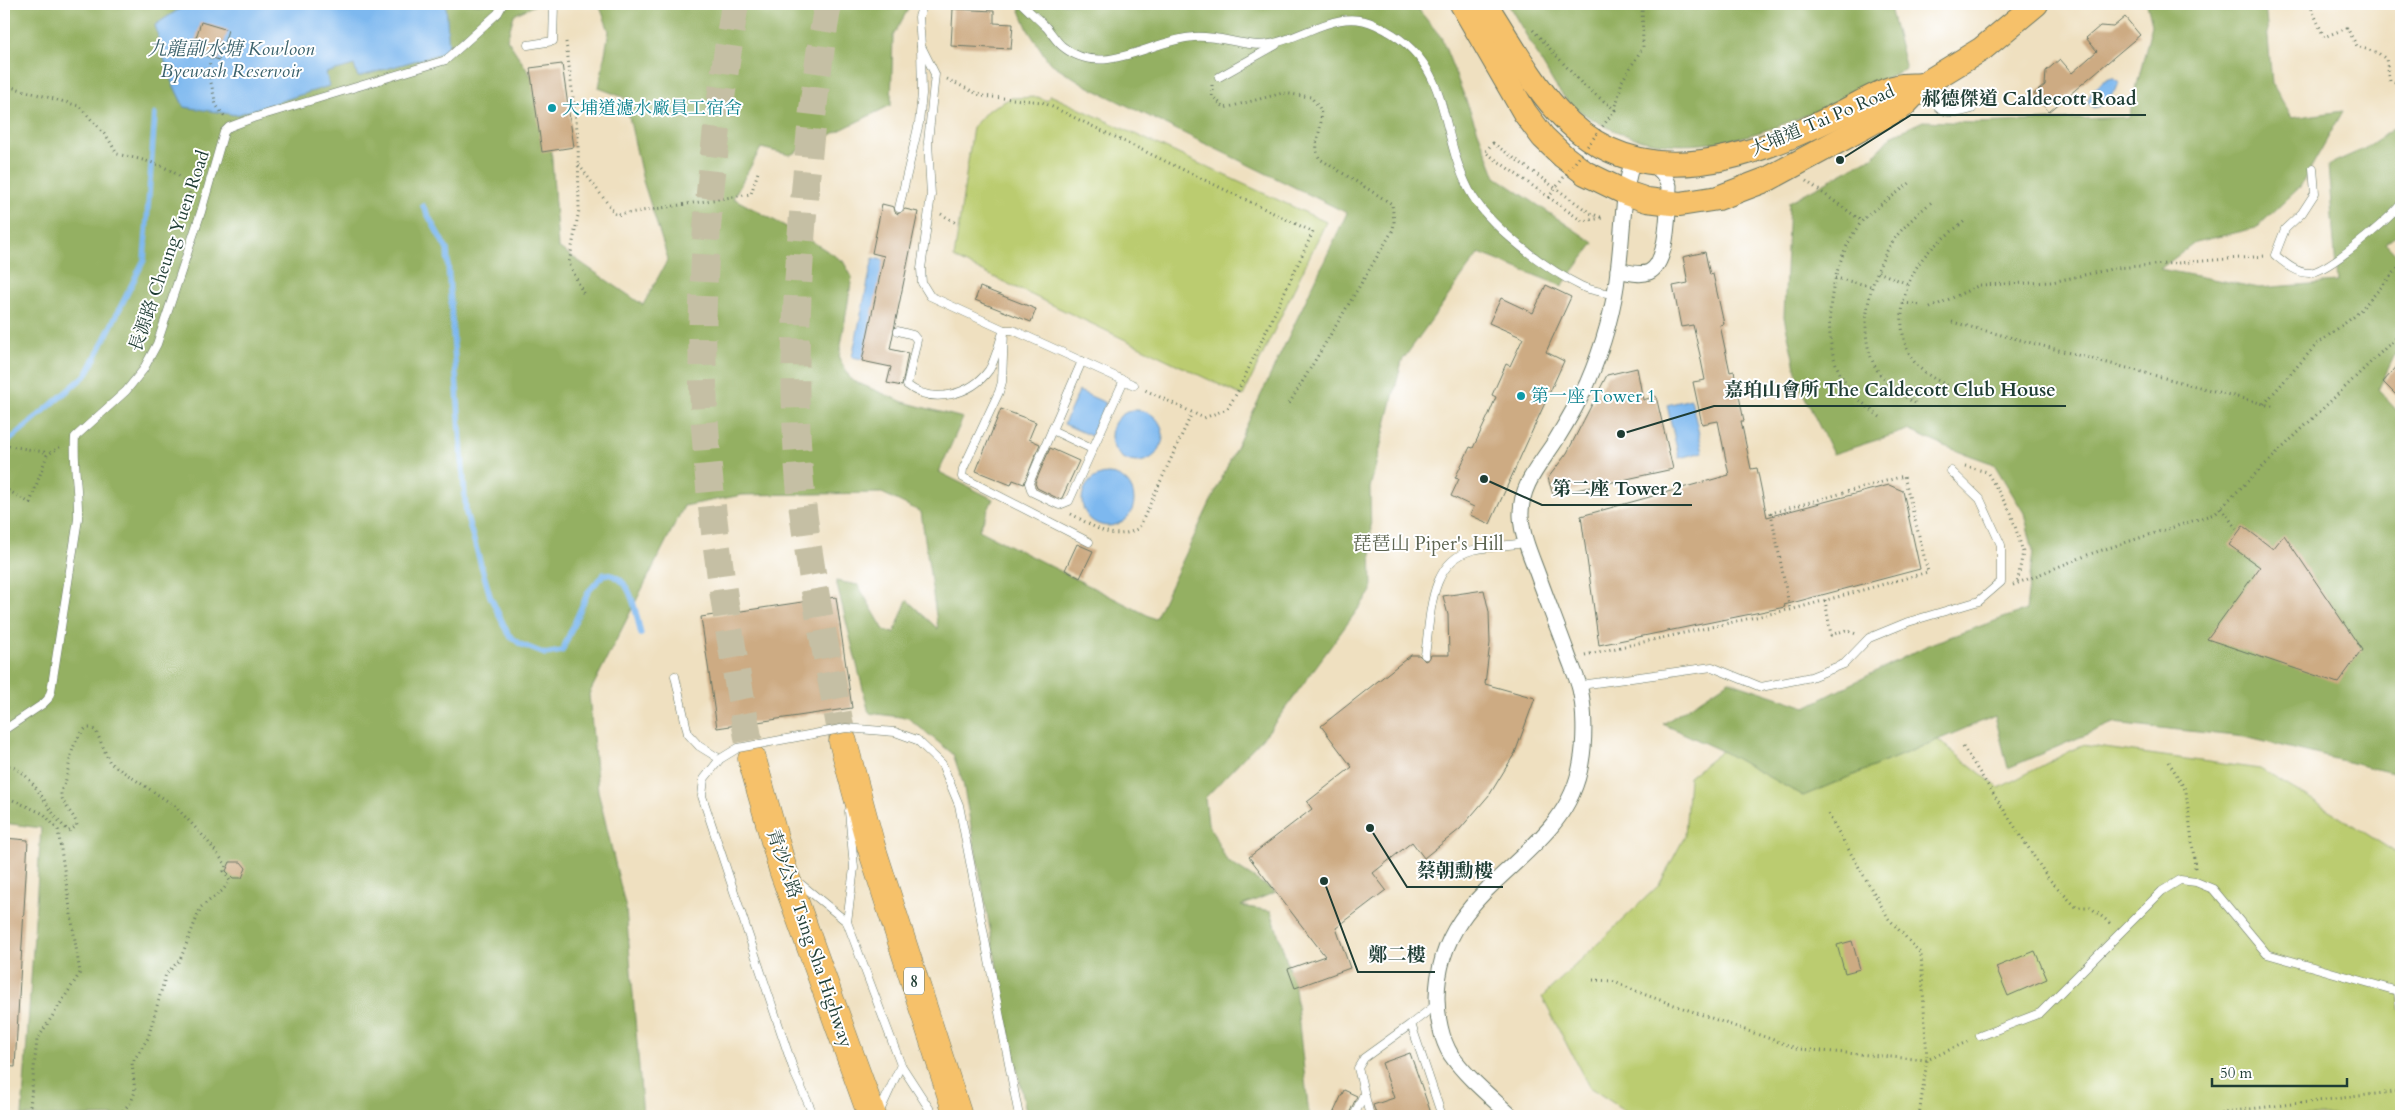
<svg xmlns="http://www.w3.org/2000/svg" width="2405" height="1120" font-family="Cardo,'Noto Serif TC',serif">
  <rect width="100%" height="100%" fill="#fff"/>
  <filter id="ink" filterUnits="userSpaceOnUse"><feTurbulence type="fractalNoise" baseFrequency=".02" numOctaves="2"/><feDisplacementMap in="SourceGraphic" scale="10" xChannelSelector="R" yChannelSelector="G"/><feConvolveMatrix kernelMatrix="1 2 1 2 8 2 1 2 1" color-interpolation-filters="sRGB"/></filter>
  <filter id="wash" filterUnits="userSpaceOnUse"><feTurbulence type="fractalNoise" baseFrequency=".0096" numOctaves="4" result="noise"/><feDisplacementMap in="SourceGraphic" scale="20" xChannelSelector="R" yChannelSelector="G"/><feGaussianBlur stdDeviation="1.12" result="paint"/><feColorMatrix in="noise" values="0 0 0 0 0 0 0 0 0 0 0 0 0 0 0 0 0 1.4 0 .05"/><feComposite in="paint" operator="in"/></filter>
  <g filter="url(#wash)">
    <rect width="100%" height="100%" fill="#efe0c0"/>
    <!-- green -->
    <g fill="#bbcc6f" stroke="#6d8452">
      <path d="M1050,95L1326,222L1243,396L954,258L973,127L988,110L1011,98L1038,97L1047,101Z"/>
      <path d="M1938,740L1999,788L2082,745L2260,769L2334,813L2401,856V1116H1633L1589,1087L1542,997L1659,885L1685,836L1689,777L1722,751L1803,796Z"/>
    </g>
    <!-- forest -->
    <g fill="#94b062" stroke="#5a764b">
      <path d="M4,4H187L155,25L169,76L184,107L329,86L325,73L354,65L358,77L448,51L446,4H537L514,15L507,39L548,102L558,247L643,305L668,259L643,181L625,98L599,88L609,31L599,4H911L893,36L891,105L790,155L761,148L733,198L805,237L843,261L852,277L839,358L851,380L903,402L963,418L939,472L993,499L979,530L1155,619L1347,213L1087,86L1049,62L1028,30L1019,8L1014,4H1414L1441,37L1496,177L1594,243L1562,286L1479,253L1402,361L1370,488L1372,590L1268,732L1205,798L1208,823L1227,861L1276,892L1241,906L1271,911L1295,988L1309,1116H1027L1007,1021L963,783L953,754L908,718L869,713L836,581L858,585L884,630L894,633L907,600L938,629L921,512L882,493L742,495L684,506L589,694L598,791L626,909L643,1116H22L41,828L4,823Z"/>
      <path d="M1508,4H1889L1906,69C1815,110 1705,178 1605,126C1589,118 1571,107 1560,92C1553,84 1548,72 1542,63C1531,43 1519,23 1508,4Z"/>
      <path d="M2147,4H2265L2272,83L2292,118L2343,111L2300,187L2256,228L2196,242L2160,269L2259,288L2337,282L2328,165L2364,149L2401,123V233L2385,243L2401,260V342L2378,390L2401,415V775L2245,737L2113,723L2008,768L1995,716L1803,796L1722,751L1663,724L1729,681L1806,707L1930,644L2026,610L2033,551L2024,513L1994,464L1944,446L1908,430L1833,454L1799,385L1784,317L1789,202L1874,156L1891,136L1923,121L1975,123L2129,117L2152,25Z"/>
    </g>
    <!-- water -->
    <g fill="#7db8ef" stroke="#4e7a92">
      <path d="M187,4H446L449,51L358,77L354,65L326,73L329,86L236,115L184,107L169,76L155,25Z"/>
      <path d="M2114,77L2119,82L2117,88L2101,106L2093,108L2088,102C2088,92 2105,77 2114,77Z"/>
      <path d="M873,258L893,262L872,361L852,357Z"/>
      <path d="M1079,391L1106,403L1091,436L1064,424Z"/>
      <path d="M1691,399L1703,452L1679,458L1667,405Z"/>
      <circle cx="1137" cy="436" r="26"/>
      <circle cx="1108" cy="500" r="26"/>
    </g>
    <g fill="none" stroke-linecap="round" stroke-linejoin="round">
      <!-- stream -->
      <g stroke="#7db8ef" stroke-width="5.5">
        <path d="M423,206L447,250L466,513L490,596L508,634L520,644L545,654L562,651L588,592L604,574C633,575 635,612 641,634"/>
        <path d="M4,445L87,374L144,260L155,114"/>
      </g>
    </g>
    <g id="blocks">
      <!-- building -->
      <g fill="#cdab83">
        <path d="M953,9L994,11V23L1013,24L1011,49L951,46Z"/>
        <path d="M2125,17L2140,35L2049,112L2034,94L2045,85L2046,71L2060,59L2072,73L2097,51L2086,38L2100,26L2113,27Z"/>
        <path d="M201,22L228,30L219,60L192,51Z"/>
        <path d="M562,64L574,147L542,152L530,68Z"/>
        <path d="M882,204L894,207L895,212L898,214L905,209L918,212L890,349L908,353L902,386L887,383L891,367L862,361L884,256L872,253Z"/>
        <path d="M1705,252L1710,275L1713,274L1724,324L1720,325L1730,372L1734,371L1744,421H1741L1751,469L1757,468L1767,517L1889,485L1903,491L1920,569L1784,605L1785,607L1599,645L1581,516L1729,475L1718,421L1702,424L1693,382L1705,380L1700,355L1693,325L1681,327L1673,286L1688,283L1683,257Z"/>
        <path d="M1546,285L1571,297L1546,352L1564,361L1490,524L1470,515L1474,507L1451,496L1459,479L1455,478L1470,447L1473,448L1489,414L1496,397L1492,395L1506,364L1510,366L1523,338L1489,323L1501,298L1533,313Z"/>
        <path d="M980,287L1036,309L1031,322L975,300Z"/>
        <path d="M2401,362V400L2383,382Z"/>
        <path d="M1637,368L1643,400L1656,396L1673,469L1553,495L1548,478L1567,453L1607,375Z"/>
        <path d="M1001,409L1036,422L1029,439L1040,444L1024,484L1013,480L1011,485L976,471Z"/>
        <path d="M1050,448L1079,461L1062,498L1059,499L1037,488L1035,483Z"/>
        <path d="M2243,526L2273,549L2284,535L2362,650L2338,683L2207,639L2260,567L2229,545Z"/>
        <path d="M1077,544L1093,551L1080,578L1065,570Z"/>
        <path d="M1484,590L1489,612L1490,643L1485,684L1535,698L1515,753L1490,794L1460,829L1424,858L1412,842L1373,873L1386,890L1336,928L1350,968L1295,988L1288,969L1325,956L1249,857L1312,809L1307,802L1352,767L1321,726L1411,655H1419L1425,661L1429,659L1431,655H1449L1448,615L1443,596Z"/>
        <path d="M836,597L852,708L717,728L701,617Z"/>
        <path d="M4,838L28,840L15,1067L4,1066Z"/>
        <path d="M230,862H241L246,868L242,878H233L226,871Z"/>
        <path d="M1852,941L1860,969L1845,973L1837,945Z"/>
        <path d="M2035,951L2047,979L2008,996L1996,967Z"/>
        <path d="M1410,1053L1432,1116H1377L1373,1105L1394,1098L1382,1063Z"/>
        <path d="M1344,1090L1357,1096L1348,1116H1332Z"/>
      </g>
    </g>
  </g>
  <g filter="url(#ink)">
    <use href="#blocks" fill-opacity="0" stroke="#687665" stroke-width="1"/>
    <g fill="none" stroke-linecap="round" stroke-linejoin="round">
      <!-- highway-tunnel -->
      <g stroke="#c5bfa4" stroke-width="28" stroke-dasharray="28 14" stroke-linecap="butt">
        <path d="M735,4C715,129 699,257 703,384C707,511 729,635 752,759"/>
        <path d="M828,4C816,70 810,136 804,202C796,299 791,396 801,493C810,577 828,659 843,742"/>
      </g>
      <!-- lane casing -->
      <g stroke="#687665" stroke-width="9">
        <g id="lane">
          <path d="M923,4L919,17L921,46L935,74L928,142L931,195L921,269L922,283L930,296L1004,330L1002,382L999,392L963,469L962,477L1089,542"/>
          <path d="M1022,4C1030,12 1039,20 1047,28C1052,34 1056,41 1062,46C1102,80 1150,40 1194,37C1220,35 1247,48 1270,44C1307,37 1338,7 1376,25C1454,61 1436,126 1469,190C1487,225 1546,269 1581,286C1591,291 1604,292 1615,295"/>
          <path d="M528,45L553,41L554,4"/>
          <path d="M1219,77L1276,45"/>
          <path d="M1924,87C1938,110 1944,118 1972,109"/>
          <path d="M2313,168L2315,193L2302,213L2285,229L2275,255C2285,263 2296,273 2309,273C2328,272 2389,219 2401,204"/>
          <path d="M899,208L919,123L922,94L921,47"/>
          <path d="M898,331L913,335L917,340L907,385C932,405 971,395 989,370C996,359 999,342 1004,330H1013L1134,385"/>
          <path d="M1082,361L1029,483L1032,492L1059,505L1069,501L1124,380"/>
          <path d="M1052,430L1092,449"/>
          <path d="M1425,655C1431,618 1428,561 1473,550C1490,546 1509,545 1527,543"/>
          <path d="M675,676L688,734L699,746L720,759L704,779L702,796L795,1074L814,1116"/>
          <path d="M1580,689L1588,684L1712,667L1761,687L1811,677L1844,664L1869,638L1908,622L1979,601L2001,582V545L1980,499L1951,471"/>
          <path d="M4,730L43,704L48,699L51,691L78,519C79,492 73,465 75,437L126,391L143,370L157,344L201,212L224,132L229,127L253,118L446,60L498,13L503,4"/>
          <path d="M917,740L942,764L959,805L1019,1116"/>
          <path d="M849,811L854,868L847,922L901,1065L934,1116"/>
          <path d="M797,881L847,922"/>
          <path d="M2398,991L2401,1015"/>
          <path d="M1411,1024L1437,1004"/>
          <path d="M1980,1036L2040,1013L2162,891L2180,880L2196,882L2213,889L2267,954L2401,992"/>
          <path d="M879,1113L901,1065"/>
          <path d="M1354,1116L1363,1096"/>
          <path d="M1370,1116L1358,1068L1364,1058L1411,1024L1442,1116"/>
        </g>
      </g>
      <!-- street casing -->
      <g stroke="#687665" stroke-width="17">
        <g id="street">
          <path d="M1618,270C1628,272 1640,276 1649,272C1669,263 1668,206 1669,186C1665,175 1661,169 1650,163"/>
          <path d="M1511,1116C1491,1097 1467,1078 1451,1055C1441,1039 1437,1016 1437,998C1438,879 1565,864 1581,763C1585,741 1585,711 1580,689C1577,677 1571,665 1567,653C1558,628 1548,603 1539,578C1532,558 1522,538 1521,516C1520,485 1540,465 1556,440C1567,422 1578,403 1587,384C1603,347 1614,310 1618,271C1623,234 1622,195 1633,159"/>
        </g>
      </g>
      <!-- primary casing -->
      <g stroke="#687665" stroke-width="26">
        <g id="primary">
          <path d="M1462,4L1525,113L1543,137L1563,156L1585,173L1626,193L1647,200L1680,204L1718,198L1768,179L1903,106L1923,85L1982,49L2036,4"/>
          <path d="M1485,4C1508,39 1529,79 1557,110C1625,187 1718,169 1801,132C1822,123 1842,113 1862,102C1873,97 1885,89 1897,87C1905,85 1915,86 1923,85"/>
        </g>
      </g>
      <!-- highway casing -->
      <g stroke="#687665" stroke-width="29">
        <g id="highway">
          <path d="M843,742L871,846L958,1116"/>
          <path d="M752,759L783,870L872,1116"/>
        </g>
      </g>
      <!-- path -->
      <g stroke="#687665" stroke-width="3" stroke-dasharray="1 4" stroke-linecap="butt">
        <path d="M2313,4L2311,7L2324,37L2347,28L2357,46L2378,53L2386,59L2390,81L2401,84"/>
        <path d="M1533,30L1583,85L1609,105"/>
        <path d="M566,42L578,137L579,210L569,263L584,295"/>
        <path d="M213,54L208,69L216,105L224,116"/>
        <path d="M947,79L982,96L1042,102L1313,232L1237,393L1227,409L1204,418L1143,389"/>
        <path d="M4,85L79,106L108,138L117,154C142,160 191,167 190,200"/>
        <path d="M1212,85V96L1225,108L1283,93L1311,97C1313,100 1317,104 1319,107C1327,124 1310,144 1320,159L1392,204L1394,222L1393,230L1289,404"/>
        <path d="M1615,110L1622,81L1643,47L1642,4"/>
        <path d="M1493,143L1590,213L1603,218L1582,221L1485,152Z"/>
        <path d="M579,165L616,215L751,194L759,169"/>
        <path d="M1806,181L1862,221"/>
        <path d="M941,214L958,224"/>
        <path d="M1878,272L1908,284"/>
        <path d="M1835,278L1871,286"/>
        <path d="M1903,303L1922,305"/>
        <path d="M1930,308L1980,285L2052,282L2116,268L2265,256"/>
        <path d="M1952,322L2275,407"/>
        <path d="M1947,385C1934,379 1921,372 1913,360C1894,331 1901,289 1920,262C1932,245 1950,233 1966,220"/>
        <path d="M1915,403C1900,394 1885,384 1876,368C1854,330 1872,271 1895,238C1906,224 1919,212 1933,201"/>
        <path d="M2264,404L2317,344L2356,315L2401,265"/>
        <path d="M1880,417C1862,403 1847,390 1838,369C1819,327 1834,254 1863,220C1877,205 1896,195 1911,182"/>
        <path d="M4,445L44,452L47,455"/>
        <path d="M1965,466L1987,472L2011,513L2023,552L2017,584"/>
        <path d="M4,488L30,503L47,455L63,445"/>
        <path d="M2221,508L2239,532"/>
        <path d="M1071,514C1094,526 1113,543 1139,528L1192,413"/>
        <path d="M2013,585L2090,554L2214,514L2401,333"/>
        <path d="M1825,600L1831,635L1846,630L1856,634"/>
        <path d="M1585,655L1787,610H1790L1928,572L1904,476L1771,513L1790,610"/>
        <path d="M1963,747L2048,878L2076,907H2090L2111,924"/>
        <path d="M2169,762L2186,791L2195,867L2193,871"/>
        <path d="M4,765C34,768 46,813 69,831L77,826C75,814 63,807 61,794C61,789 65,784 66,779C71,759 70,744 86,728H91L96,731L110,763L175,806L206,839L226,865L224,871L230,881L222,891L201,907L180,960L166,974L148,1038L132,1063L135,1092L131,1102L118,1116"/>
        <path d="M4,796L44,814L58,830L80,973L37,1040L29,1116"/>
        <path d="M1593,980L1612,981L1646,995L1799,1049L1927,1060L1921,954L1889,919L1828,814"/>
        <path d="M1919,1116L1927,1060L1971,1040"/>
        <path d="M2211,1116L2233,1111L2401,1091"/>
      </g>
      <!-- lane -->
      <use href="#lane" stroke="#fff" stroke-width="8"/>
      <!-- street -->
      <use href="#street" stroke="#fff" stroke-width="15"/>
      <!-- primary -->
      <use href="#primary" stroke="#f6c16b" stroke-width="24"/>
      <!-- highway -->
      <use href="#highway" stroke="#f6c16b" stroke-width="28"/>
      <!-- lane-bridge casing -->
      <g stroke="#687665" stroke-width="9" stroke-linecap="butt">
        <path id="lane-bridge" d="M720,759L738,748L846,728L895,732L917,740"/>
      </g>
      <!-- path-bridge -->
      <path stroke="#687665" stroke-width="3" stroke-dasharray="1 4" stroke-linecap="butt" d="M1548,198L1615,110L1609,105"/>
      <!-- lane-bridge -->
      <use href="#lane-bridge" stroke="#fff" stroke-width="8"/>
    </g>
  </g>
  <!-- markers -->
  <g fill="#0f9aa8" stroke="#fff" stroke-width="2">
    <circle cx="552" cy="108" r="5"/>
    <circle cx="1521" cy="396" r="5"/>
  </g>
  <g text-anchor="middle" stroke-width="4" stroke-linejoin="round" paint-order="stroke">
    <!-- shield labels -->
    <rect fill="#fff" stroke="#627771" stroke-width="1" x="904" y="967.5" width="20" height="27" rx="4"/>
    <g font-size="16" font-weight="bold" fill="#1f3d34">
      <text x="914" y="987">8</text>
    </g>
    <!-- culture labels -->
    <g font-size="18" fill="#0d838f" stroke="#fff" text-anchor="start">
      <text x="562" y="114">大埔道濾水廠員工宿舍</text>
      <text x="1531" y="402">第一座 Tower 1</text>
    </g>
    <!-- street labels -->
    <g font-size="18" fill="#1f3d34" stroke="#fff">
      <text transform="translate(1822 120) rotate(-23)" y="6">大埔道 Tai Po Road</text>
      <text transform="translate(169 251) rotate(-71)" y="6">長源路 Cheung Yuen Road</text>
      <text transform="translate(810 938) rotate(71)" y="6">青沙公路 Tsing Sha Highway</text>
    </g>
    <!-- water labels -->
    <g font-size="19" font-style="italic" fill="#3b626c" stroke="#fff">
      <text x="231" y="55">九龍副水塘 Kowloon<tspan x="231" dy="22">Byewash Reservoir</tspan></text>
    </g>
    <!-- neighbourhood labels -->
    <g font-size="19" fill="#5c6450" stroke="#fff">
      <text x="1428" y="550">琵琶山 Piper's Hill</text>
    </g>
  </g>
  <!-- callouts -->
  <path fill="none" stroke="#1f3d34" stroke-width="2" d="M1840 160L1911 115H2146M1621 434L1714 406H2066M1484 479L1542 505H1692M1370 828L1407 887H1503M1324 881L1358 972H1435"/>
  <g fill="#1f3d34" stroke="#fff" stroke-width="2">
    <circle cx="1840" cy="160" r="5"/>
    <circle cx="1621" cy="434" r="5"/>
    <circle cx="1484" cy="479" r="5"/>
    <circle cx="1370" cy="828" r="5"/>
    <circle cx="1324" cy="881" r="5"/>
  </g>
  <g font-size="19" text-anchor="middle" font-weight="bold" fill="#1f3d34" stroke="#fff" stroke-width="4" stroke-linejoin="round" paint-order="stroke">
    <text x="2029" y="105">郝德傑道 Caldecott Road</text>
    <text x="1890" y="396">嘉珀山會所 The Caldecott Club House</text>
    <text x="1617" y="495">第二座 Tower 2</text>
    <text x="1455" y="877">蔡朝勳樓</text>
    <text x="1397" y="961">鄭二樓</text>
  </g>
  <!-- margin -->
  <rect width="2405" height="1120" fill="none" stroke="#fff" stroke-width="20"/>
  <!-- scale -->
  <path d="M2212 1078v8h135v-8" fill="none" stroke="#1f3d34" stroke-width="2.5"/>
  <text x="2220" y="1078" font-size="15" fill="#1f3d34" stroke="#ffffff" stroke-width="4" paint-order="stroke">50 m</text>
</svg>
